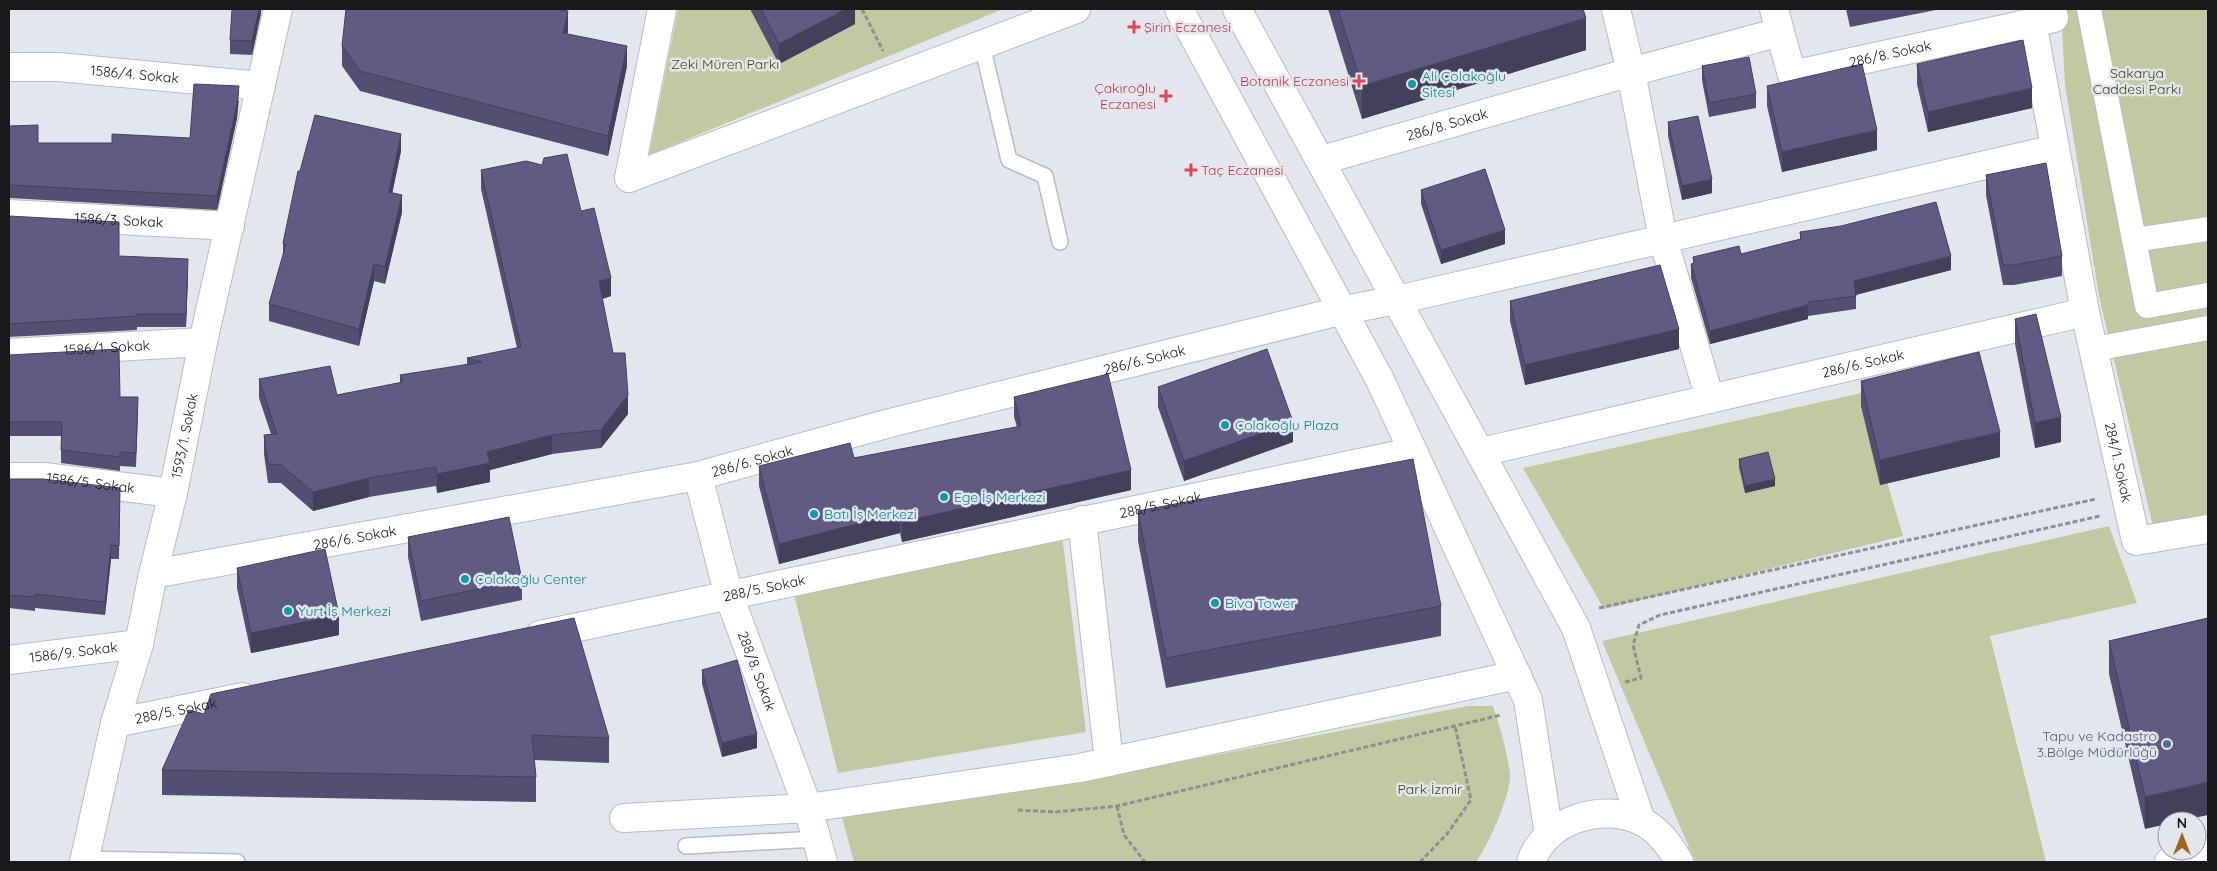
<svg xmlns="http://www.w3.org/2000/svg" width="2217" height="871" font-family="Quicksand,sans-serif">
  <rect width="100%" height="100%" fill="#e3e7ed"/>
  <!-- green -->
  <g fill="#c1c9a3">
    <path d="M678,9H1003L649,155Z"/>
    <path d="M2061,9H2208V527L2155,535L2099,296L2065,85Z"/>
    <path d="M1861,393L1903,536L1604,609L1523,468Z"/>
    <path d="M2109,526L2137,603L1990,636L2046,862H1695L1602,641Z"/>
    <path d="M1062,535L1086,732L838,773L793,590Z"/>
    <path d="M1468,706H1493C1500,727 1507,751 1510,773C1512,793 1488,846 1476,862H854L840,810L1133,771Z"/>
  </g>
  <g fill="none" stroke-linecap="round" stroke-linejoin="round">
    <!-- service casing -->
    <g stroke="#b8bcc2" stroke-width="18">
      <g id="service">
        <path d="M982,45L1009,160L1045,176L1060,242"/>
        <path d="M686,846L817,839"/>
        <path d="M84,859L237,862"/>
      </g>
    </g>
    <!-- pedestrian casing -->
    <g stroke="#b8bcc2" stroke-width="26">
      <g id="pedestrian">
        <path d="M2089,9L2147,306L2208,295"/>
        <path d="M2134,240L2208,229"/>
        <path d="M2094,349L2208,328"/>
      </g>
    </g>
    <!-- minor casing -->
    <g stroke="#b8bcc2" stroke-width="30">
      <g id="minor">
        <path d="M1616,9L1631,72L1663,239L1710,399"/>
        <path id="s1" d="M1780,32L1792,75L2054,18L2052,9"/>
        <path id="s2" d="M9,67H58L261,86"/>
        <path id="s3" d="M1322,160L1631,72L1780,32L1774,9"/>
        <path d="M629,178L1076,9"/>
        <path d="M629,178L662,9"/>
        <path id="s4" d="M9,214L230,226"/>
        <path d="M1397,300L2055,149"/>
        <path id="s5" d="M2085,312L2136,541L2208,529"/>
        <path id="s6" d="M9,353L203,342"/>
        <path id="s7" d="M1481,452L2085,312L2032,22"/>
        <path id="s8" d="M698,476L729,596L808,808L823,862"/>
        <path id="s9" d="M9,477H44L173,493"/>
        <path d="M1082,520L1109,762"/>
        <path id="s10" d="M153,574L698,476L886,424L1344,310"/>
        <path id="s11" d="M540,635L1412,452"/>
        <path id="s12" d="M9,660L139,644"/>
        <path id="s13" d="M115,723L243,697"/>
        <path d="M624,818L808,808L1080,768L1517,675"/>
        <path d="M2169,862L2208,852"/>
      </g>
    </g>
    <!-- tertiary casing -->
    <g stroke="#b8bcc2" stroke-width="30">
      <g id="tertiary">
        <path id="s14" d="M84,862L115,723L139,644L153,574L173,493L203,342L278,9"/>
      </g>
    </g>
    <!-- secondary casing -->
    <g stroke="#b8bcc2" stroke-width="30">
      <g id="secondary">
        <path d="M1179,9L1380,380L1528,700L1549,835"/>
        <path d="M1237,9L1576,628L1641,821"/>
        <path d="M1344,310L1397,300"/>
        <path d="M1531,862C1545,820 1602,802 1641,821C1659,830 1670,845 1679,862"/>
      </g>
    </g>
    <!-- path -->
    <g stroke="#8c8f93" stroke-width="3" stroke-dasharray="5 2.5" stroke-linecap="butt">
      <path d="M862,9L883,51"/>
      <path d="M1599,608L2096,499"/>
      <path d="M1625,682L1641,678L1633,645L1639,625L1660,615L2100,516"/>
      <path d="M1117,806L1124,835L1145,862"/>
      <path d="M1018,810L1056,812L1117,806L1501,715"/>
      <path d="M1420,862L1447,834L1471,800L1455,726"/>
    </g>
    <!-- service -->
    <use href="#service" stroke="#fff" stroke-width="15"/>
    <!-- pedestrian -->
    <use href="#pedestrian" stroke="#fff" stroke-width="24"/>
    <!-- minor -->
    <use href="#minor" stroke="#fff" stroke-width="28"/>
    <!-- tertiary -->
    <use href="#tertiary" stroke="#fff" stroke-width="28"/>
    <!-- secondary -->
    <use href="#secondary" stroke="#fff" stroke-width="28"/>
  </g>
  <!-- wall -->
  <g fill="#534e72">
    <path d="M261,9V13L252,55L230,54V40Z"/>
    <path d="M750,9H855V24L779,64Z"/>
    <path d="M1328,9H1583L1586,50L1362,119Z"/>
    <path d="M1846,9H1941L1850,27Z"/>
    <path d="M568,31L567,34L627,66L608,156L360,91L342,66V46Z"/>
    <path d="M1917,64L2032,108L1928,132L1917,84Z"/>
    <path d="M1702,66L1756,94V108L1709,117L1702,80Z"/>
    <path d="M1767,86L1877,150L1782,172L1767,106Z"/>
    <path d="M239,100L237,118L217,210L10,198L9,126L38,143H112L190,138Z"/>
    <path d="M1668,122L1712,193L1682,200L1668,136Z"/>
    <path d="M401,151L392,193L402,212L385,284L374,281L359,346L269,321V304L283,255V243L300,171Z"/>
    <path d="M481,170L581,211L611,296L602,299L613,353L628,414L601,448L552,454L490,470V482L437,493L436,486L369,497L313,511L281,483H268L264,454V435L271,434L259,398V379L337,395L400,383V375L467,365V358L517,348L481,189Z"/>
    <path d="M1986,175L2062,256V276L2014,285H2003L1986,195Z"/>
    <path d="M1421,190L1505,244L1441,264L1421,204Z"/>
    <path d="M9,216L119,256L188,273L186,327H137V330L9,337Z"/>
    <path d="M1800,232L1951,270L1856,295V309L1808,316V319L1710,344L1691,278V264H1693V257L1741,254L1800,239Z"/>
    <path d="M1510,301L1679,349L1525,385L1510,321Z"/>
    <path d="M2015,319L2061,442L2035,448L2015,344Z"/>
    <path d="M9,355L120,397L138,411L136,467L120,466V471L61,463V436H9Z"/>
    <path d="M1861,381L2000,457L1880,485L1861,406Z"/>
    <path d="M1158,387L1293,442L1184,481L1158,407Z"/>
    <path d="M1014,397L1131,490L902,542L900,533L779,564L759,486V466L854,458L1017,427L1014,417Z"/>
    <path d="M1739,459L1775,486L1745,493L1739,467Z"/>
    <path d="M9,479L120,488L119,559H111L105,615L35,608V611L9,608Z"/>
    <path d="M1138,511L1441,606V636L1166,688L1138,541Z"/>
    <path d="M408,537L522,580V600L421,621L408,557Z"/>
    <path d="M237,568L339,635L251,653L237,588Z"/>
    <path d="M2208,618L2145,829L2109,674V641Z"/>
    <path d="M702,670L757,748L722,757L702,684Z"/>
    <path d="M204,714L609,738V763L534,760L536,777V802L162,795V770Z"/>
  </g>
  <!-- shaded-wall -->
  <g fill="#44405c">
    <path d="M259,9H261V13L252,55V41Z"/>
    <path d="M846,9H855V24L779,64V44Z"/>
    <path d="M568,11V31L563,53V33Z"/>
    <path d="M1586,18V50L1362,119V86Z"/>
    <path d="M627,46V66L608,156V136Z"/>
    <path d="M239,86L237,118L217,210V196Z"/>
    <path d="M2032,88V108L1928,132V112Z"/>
    <path d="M1877,130V150L1782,172V152Z"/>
    <path d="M401,134V151L389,209V192Z"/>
    <path d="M1712,179V193L1682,200V186Z"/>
    <path d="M9,185H10V198L9,199Z"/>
    <path d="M402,195V212L385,284V267Z"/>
    <path d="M1505,230V244L1441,264V250Z"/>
    <path d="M1951,256V270L1854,295V281Z"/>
    <path d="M188,259V273L186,327V314Z"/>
    <path d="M374,264V281L359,346V329Z"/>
    <path d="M611,278V296L599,300V281Z"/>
    <path d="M1808,305V319L1710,344V331Z"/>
    <path d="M1679,329V349L1525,385V365Z"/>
    <path d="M628,395V414L601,448V430Z"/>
    <path d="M2061,417V442L2035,448V423Z"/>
    <path d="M1293,422V442L1184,481V461Z"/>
    <path d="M2000,432V457L1880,485V460Z"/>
    <path d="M552,435V454L490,470V482L437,493V474L487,452Z"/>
    <path d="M1131,470V490L902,542V522Z"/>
    <path d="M369,478V497L313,511V492Z"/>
    <path d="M1775,479V486L1745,493V486Z"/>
    <path d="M900,513V533L779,564V544Z"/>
    <path d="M111,545V559L105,615V602Z"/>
    <path d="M339,615V635L251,653V633Z"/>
    <path d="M757,734V748L722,757V743Z"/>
    <path d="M2208,782V815L2180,821H2167V824L2145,829V797Z"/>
  </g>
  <!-- building -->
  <g fill="#615b84" stroke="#44405c">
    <path d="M232,9H259L252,41L230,40Z"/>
    <path d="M346,9H488L493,10L494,9H555L568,11L563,33L627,46L608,136L360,71L342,46Z"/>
    <path d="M761,9H846L779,44Z"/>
    <path d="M1338,9H1583L1586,18L1362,86Z"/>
    <path d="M2023,40L2032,88L1928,112L1917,64Z"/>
    <path d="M1749,57L1756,94L1709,103L1702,66Z"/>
    <path d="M1862,64L1877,130L1782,152L1767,86Z"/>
    <path d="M194,84L239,86L237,104L217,196L9,185V126L38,125V143H112V134L190,138Z"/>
    <path d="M315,115L401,134L389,192L402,195L385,267L374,264L359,329L269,304L286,244L283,243L298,171H300Z"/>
    <path d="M1698,116L1712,179L1682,186L1668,122Z"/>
    <path d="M567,154L581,211L594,208L611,278L599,281L613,353H625L628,395L601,430L552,435L487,452L490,463L437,474L436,467L369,478L313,492L281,465L268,464L264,435L277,434L259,379L330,366L337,395L403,382L400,375L482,362L467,358L521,347L481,170L526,161L542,165L544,158Z"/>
    <path d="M2046,163L2062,256L2014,265H2003L1986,175Z"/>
    <path d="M1485,169L1505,230L1441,250L1421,190Z"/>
    <path d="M1936,202L1951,256L1854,281L1856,296L1808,302V305L1710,331L1691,264L1694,263L1693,257L1739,246L1741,254L1801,239L1800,232L1841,226Z"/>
    <path d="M9,216L119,222V256L188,259L186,314H137V316L9,324Z"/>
    <path d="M1660,265L1679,329L1525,365L1510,301Z"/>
    <path d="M2036,314L2061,417L2035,423L2015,319Z"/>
    <path d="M119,349L120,397H138L136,453L120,452V457L61,450L62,422H9V355Z"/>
    <path d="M1267,349L1293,422L1184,461L1158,387Z"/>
    <path d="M1979,352L2000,432L1880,460L1861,381Z"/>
    <path d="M1108,374L1131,470L902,522L900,513L779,544L759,466L850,443L854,458L1021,426L1014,397Z"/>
    <path d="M1768,452L1775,479L1745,486L1739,459Z"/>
    <path d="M1413,459L1441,606L1166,658L1138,511Z"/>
    <path d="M9,479H43L120,488L119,546L111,545L105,602L35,594V597L9,595Z"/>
    <path d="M509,517L522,580L421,601L408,537Z"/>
    <path d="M325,549L339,615L251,633L237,568Z"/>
    <path d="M574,618L609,738L532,735L536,777L162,770L189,710L204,714L211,694Z"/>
    <path d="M2208,618V782L2145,797L2109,641Z"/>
    <path d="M737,660L757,734L722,743L702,670Z"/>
  </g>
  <!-- markers -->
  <g fill="#e0444e" stroke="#e3e7ed" stroke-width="2">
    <path d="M1131.5 19.5h5v5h5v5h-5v5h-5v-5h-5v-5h5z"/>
    <path d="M1356.5 73.5h5v5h5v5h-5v5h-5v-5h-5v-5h5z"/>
    <path d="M1163.5 88.5h5v5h5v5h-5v5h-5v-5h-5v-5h5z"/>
    <path d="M1188.5 162.5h5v5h5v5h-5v5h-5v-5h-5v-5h5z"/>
  </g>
  <g fill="#0f9aa8" stroke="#e3e7ed" stroke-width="2">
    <circle cx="1412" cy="84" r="5"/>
    <circle cx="1225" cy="425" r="5"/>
    <circle cx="944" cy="497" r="5"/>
    <circle cx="814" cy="514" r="5"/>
    <circle cx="465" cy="579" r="5"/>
    <circle cx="1215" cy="603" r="5"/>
    <circle cx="288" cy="611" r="5"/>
  </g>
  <circle fill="#5c6f8a" stroke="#e3e7ed" stroke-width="2" cx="2167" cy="744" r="5"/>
  <g text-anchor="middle" stroke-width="5" stroke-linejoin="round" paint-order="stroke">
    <!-- health labels -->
    <g font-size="14" fill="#be3a42" stroke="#e3e7ed" text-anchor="start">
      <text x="1144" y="32">Şirin Eczanesi</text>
      <text x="1349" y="86" text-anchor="end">Botanik Eczanesi</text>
      <text x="1156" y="93" text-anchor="end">Çakıroğlu<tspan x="1156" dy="16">Eczanesi</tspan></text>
      <text x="1201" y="175">Taç Eczanesi</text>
    </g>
    <!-- street labels -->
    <g font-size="14" fill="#18191b" stroke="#e3e7ed">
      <text dy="5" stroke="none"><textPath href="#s1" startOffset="145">286/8. Sokak</textPath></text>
      <text dy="5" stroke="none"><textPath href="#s2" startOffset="126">1586/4. Sokak</textPath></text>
      <text dy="5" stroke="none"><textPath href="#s3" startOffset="130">286/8. Sokak</textPath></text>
      <text dy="5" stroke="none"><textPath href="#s4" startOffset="110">1586/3. Sokak</textPath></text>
      <text dy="5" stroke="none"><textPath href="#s6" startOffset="98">1586/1. Sokak</textPath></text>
      <text dy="5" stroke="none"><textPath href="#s10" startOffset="1015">286/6. Sokak</textPath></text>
      <text dy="5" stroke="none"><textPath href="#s7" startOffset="392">286/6. Sokak</textPath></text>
      <text dy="5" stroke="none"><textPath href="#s14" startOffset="438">1593/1. Sokak</textPath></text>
      <text dy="5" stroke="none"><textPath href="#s10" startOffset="610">286/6. Sokak</textPath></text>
      <text dy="5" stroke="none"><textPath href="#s5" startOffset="154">284/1. Sokak</textPath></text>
      <text dy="5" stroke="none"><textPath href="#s9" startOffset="82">1586/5. Sokak</textPath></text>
      <text dy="5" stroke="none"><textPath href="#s11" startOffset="634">288/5. Sokak</textPath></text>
      <text dy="5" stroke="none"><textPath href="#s10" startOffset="205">286/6. Sokak</textPath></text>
      <text dy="5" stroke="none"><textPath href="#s11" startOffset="229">288/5. Sokak</textPath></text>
      <text dy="5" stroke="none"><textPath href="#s12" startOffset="65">1586/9. Sokak</textPath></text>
      <text dy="5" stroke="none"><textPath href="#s8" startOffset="204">288/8. Sokak</textPath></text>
      <text dy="5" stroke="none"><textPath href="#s13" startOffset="62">288/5. Sokak</textPath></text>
    </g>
    <!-- park labels -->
    <g font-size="14" fill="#3f4710" stroke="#e3e7ed">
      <text x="725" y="69">Zeki Müren Parkı</text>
      <text x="2137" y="78">Sakarya<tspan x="2137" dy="16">Caddesi Parkı</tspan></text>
      <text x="1430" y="794">Park İzmir</text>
    </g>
    <!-- culture labels -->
    <g font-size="14" fill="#0d838f" stroke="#e3e7ed" text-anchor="start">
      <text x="1422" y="81">Ali Çolakoğlu<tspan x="1422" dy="16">Sitesi</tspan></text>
      <text x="1235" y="430">Çolakoğlu Plaza</text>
      <text x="954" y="502">Ege İş Merkezi</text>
      <text x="824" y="519">Batı İş Merkezi</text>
      <text x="475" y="584">Çolakoğlu Center</text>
      <text x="1225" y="608">Biva Tower</text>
      <text x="298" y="616">Yurt İş Merkezi</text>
    </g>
    <!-- service labels -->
    <g font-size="14" fill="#4e5e75" stroke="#e3e7ed" text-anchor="end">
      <text x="2157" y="741">Tapu ve Kadastro<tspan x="2157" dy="16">3.Bölge Müdürlüğü</tspan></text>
    </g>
  </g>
  <!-- border -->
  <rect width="2217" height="871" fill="none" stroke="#18191b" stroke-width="20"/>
  <!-- north arrow -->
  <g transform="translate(2182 836)"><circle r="24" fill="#e3e7ed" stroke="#929599"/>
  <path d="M0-4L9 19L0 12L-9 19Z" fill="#9b691e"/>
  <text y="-8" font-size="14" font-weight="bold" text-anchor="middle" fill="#18191b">N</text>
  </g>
</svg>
